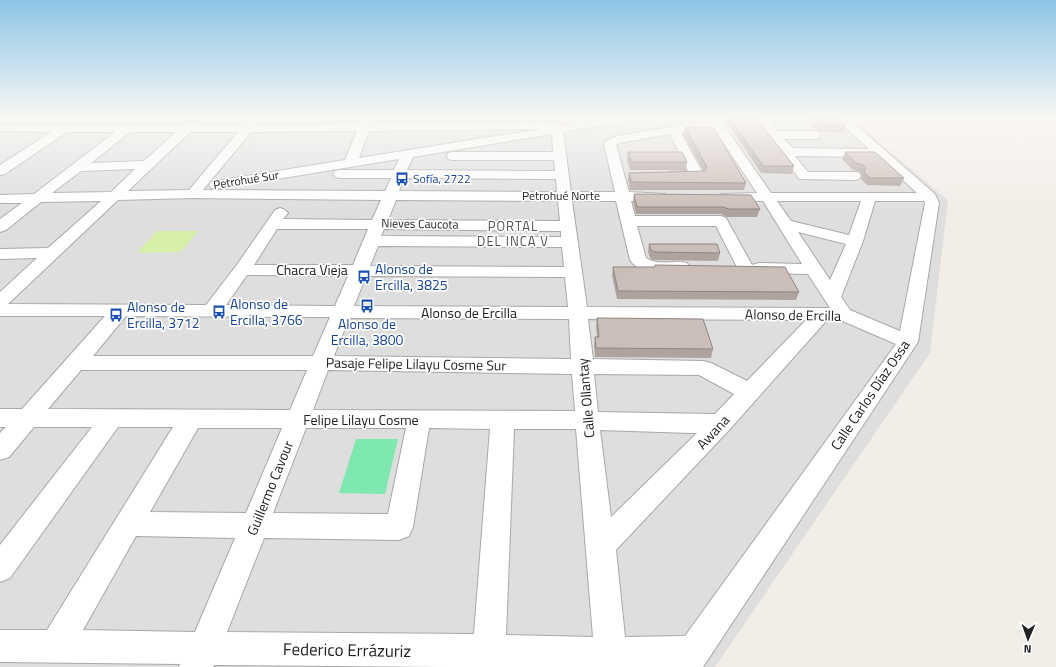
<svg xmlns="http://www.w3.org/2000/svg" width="1056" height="667" font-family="'Titillium Web',sans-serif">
  <rect width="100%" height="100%" fill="#f2ede7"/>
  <!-- residential -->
  <path fill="#dfdede" d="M0,118H472V121L551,120L570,124L606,118H851L948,200L930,353L715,667H0Z"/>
  <!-- grass -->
  <path fill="#d6f0a9" d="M157,231H198L181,252L137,253Z"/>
  <!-- pitch -->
  <path fill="#7ee8b0" d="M356,439H398L385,494L339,493Z"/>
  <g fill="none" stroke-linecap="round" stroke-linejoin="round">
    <!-- minor casing -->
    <g stroke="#a8a8a8" stroke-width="2">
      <path id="minor" d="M362,118H374L371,124L546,122L559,124L560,125L605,118H632L626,121L563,132L571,192H615L604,144L606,141L617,136L709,121L707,118H719L771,193H917L876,155L871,157L795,156L808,172H854L859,173L861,176L859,179L854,180L799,179L783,157V152L755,118H767L778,131H815L819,132L821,135L819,138L815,139H784L793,148L869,149L835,118H848L935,194L939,203L918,342L703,667H442L214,665L213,667H179L180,664L0,662V630H47L173,427H118L10,578L0,582V545L92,427H34L9,457L0,460V433L6,427H0V409H22L105,316H0V292L37,258L0,259V249L48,248L101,201L41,202L6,230L0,232V219L22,203H0V195L34,194L115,132H67L5,174L0,175V165L51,132L0,131V125H124L129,124L133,125H184L191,122L195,123L197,125H244C248,121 250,118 257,120L259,122L256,125L360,124ZM713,127L757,193L721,194L719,197L721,200L726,201H763L802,264L759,263L752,265L726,218L721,216H635L631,201L665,200L667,197L665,194L629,192L616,145L620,143L670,134L688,171L669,172L667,175L669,178C679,180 692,180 702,178L704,175L681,133ZM540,129L359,158L369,131ZM357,131L345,160L216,181L211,182L209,185L211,188L216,189L399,159L394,170H340L335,171L333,174L335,177L340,178H391L385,191L203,190L251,132ZM130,132H176L144,161L91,163ZM190,132H238L189,190L128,191ZM552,134L553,152H453L448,153L447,156L448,159L453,160H554L555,171L407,170L413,157ZM135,169L111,192L52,193L81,171ZM404,178L556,179L557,192L399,191ZM192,198L381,200L372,220L283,219L288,213L285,210L280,208L275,210L236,266L206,305L8,304L118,200ZM396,200L558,201L560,221L388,220ZM572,201H616L630,260C640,276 671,275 687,271L690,267L687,263C674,260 658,266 646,258L637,226H716L739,271L745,272L752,270L759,273L808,274L830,308L587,307ZM777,201H861L849,235L791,221ZM875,201H924L925,203L900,331L850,310L841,297L863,241ZM277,229H368L353,265H254ZM384,229L561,231V237L381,236ZM798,232L846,244L830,280ZM378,246L562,247L564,267L370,266ZM247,275L348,276L335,306L226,305ZM366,276L565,277L568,307L354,306ZM126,316L330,317L313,356H93ZM349,318L569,319L571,359L334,356ZM588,319L806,320L747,381L711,363L703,361L593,359ZM827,320H840L896,344L685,636L625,637L616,550L730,429ZM81,370H307L290,410L48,409ZM328,370L572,374L575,411L313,410ZM594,374L699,375L734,394L715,414L598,412ZM198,428H282L246,513L150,512ZM306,428H406L388,514L273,513ZM429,428L490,429L474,634L227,632L264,538L399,540L409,536L413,527ZM514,429H576L593,637L506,635ZM600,430L691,433H697L611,517ZM136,536L235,538L195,632L83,630Z"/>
    </g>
    <!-- minor -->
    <use href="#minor" fill="#fff" fill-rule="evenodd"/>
  </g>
  <!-- wall -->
  <g fill="#afa39f">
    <path d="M728,118H756L794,166L792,174L761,173L727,122Z"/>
    <path d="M804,118H838L846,126L844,133L821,132L815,130Z"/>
    <path d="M685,127L746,183L744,190H630L628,180L629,173L704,172L683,134Z"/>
    <path d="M628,152L687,162L686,170H630L627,160Z"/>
    <path d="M845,152L904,178L900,186L867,185L861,179L862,175L860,172L853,170L842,159Z"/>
    <path d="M634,194L760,209L757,217H727L721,214H636L633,202Z"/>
    <path d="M649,244L720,253L718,261L653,260L650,258L648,252Z"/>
    <path d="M655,265L799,292L796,300L617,299L612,275L613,267H655Z"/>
    <path d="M597,318L713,349L711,358L595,357L594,346L595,337H597L596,327Z"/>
  </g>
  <!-- building -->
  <g fill="#cbbeb9" stroke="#8e8582">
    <path d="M730,118H756L794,166H763Z"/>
    <path d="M812,118H838L846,126H823L817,123Z"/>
    <path d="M685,127H713L746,183L631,182L629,173L705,171L707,167Z"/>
    <path d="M628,152H682L687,162H631Z"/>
    <path d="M845,152H875L904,178H870L864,172L865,168L863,165L856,163Z"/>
    <path d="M634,194L751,195L760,209H729L723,207H637Z"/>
    <path d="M649,244H717L720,253L655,252L651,250Z"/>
    <path d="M655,265L785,267L799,292L618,291L613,267H655Z"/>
    <path d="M597,318L703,319L713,349L596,348L595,337H599Z"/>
  </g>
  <!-- sky -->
  <linearGradient id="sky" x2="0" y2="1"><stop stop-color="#8dc5e6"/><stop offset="0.56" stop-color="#f9f7f4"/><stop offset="1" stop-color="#f9f7f4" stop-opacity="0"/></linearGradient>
  <rect width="1056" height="211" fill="url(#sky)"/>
  <!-- icons -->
  <defs>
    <g id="bus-bare" transform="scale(1.08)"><path d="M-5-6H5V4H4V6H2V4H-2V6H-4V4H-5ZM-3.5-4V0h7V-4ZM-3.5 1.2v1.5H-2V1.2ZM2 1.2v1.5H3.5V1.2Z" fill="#1a4fb4" stroke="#fff" stroke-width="2.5" paint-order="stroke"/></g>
  </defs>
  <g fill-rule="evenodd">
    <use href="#bus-bare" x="402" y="179"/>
    <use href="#bus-bare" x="364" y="277"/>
    <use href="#bus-bare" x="367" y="306"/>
    <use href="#bus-bare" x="219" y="312"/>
    <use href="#bus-bare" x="116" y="315"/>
  </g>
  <g text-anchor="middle" stroke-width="3.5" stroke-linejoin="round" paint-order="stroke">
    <!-- far-transit labels -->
    <g font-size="12" fill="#164399" stroke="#fff" text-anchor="start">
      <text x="413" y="183">Sofía, 2722</text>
    </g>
    <!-- far-street labels -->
    <g font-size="12" fill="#212121" stroke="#fff">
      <text transform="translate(246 180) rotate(-9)" y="4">Petrohué Sur</text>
      <text x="561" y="200">Petrohué Norte</text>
      <text transform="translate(420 224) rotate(1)" y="4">Nieves Caucota</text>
    </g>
    <!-- far-neighbourhood labels -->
    <g font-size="13" letter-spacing="1" fill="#545454" stroke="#fff">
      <text x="513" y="231">PORTAL<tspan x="513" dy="15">DEL INCA V</tspan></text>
    </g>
    <!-- transit labels -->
    <g font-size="14" fill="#164399" stroke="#fff" text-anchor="start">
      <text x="375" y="274">Alonso de<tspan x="375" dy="16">Ercilla, 3825</tspan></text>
      <text x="230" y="309">Alonso de<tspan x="230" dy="16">Ercilla, 3766</tspan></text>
      <text x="127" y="312">Alonso de<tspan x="127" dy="16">Ercilla, 3712</tspan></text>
      <text x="367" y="329" text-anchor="middle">Alonso de<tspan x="367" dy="16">Ercilla, 3800</tspan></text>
    </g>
    <!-- street labels -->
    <g font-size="14" fill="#212121" stroke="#fff">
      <text x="312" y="275">Chacra Vieja</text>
      <text x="469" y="318">Alonso de Ercilla</text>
      <text transform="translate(793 315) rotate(1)" y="5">Alonso de Ercilla</text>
      <text transform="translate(416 364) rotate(1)" y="5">Pasaje Felipe Lilayu Cosme Sur</text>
      <text transform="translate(870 395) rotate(-56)" y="5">Calle Carlos Díaz Ossa</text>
      <text transform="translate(586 398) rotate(-95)" y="5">Calle Ollantay</text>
      <text x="361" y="425">Felipe Lilayu Cosme</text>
      <text transform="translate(713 432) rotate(-47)" y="5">Awana</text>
      <text transform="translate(270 488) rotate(-68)" y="5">Guillermo Cavour</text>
    </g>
    <!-- near-street labels -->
    <g font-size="17" fill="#212121" stroke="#fff">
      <text transform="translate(347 650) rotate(1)" y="6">Federico Errázuriz</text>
    </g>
  </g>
  <!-- north arrow -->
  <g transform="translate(1028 639) rotate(182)" stroke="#ffffff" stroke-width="3" paint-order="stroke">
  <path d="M0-3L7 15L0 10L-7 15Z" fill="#212121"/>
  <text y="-6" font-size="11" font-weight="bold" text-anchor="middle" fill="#212121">N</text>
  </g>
</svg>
